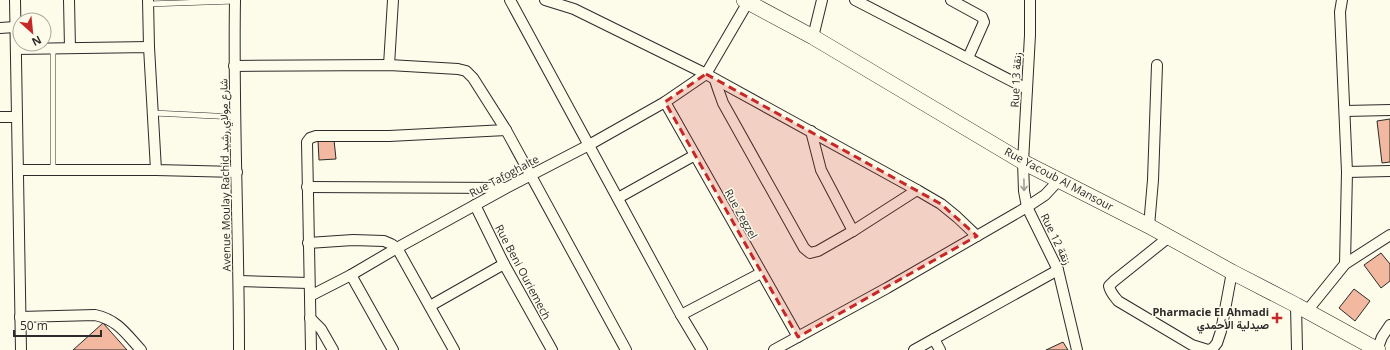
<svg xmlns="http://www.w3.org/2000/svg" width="1390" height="350" font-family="'Open Sans',Vazirmatn,sans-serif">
  <rect width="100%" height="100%" fill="#fdfbea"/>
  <!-- building -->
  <g fill="#f2b8a0" stroke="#2b2b2b">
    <path d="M1390,119V162L1382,163L1377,121Z"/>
    <path d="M334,140L336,159L319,160L318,141Z"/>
    <path d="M1381,253L1390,264V281L1381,288L1364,265Z"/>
    <path d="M1354,289L1370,301L1355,321L1339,308Z"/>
    <path d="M103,323L127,350H73Z"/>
    <path d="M1063,342L1068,350H1046Z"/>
  </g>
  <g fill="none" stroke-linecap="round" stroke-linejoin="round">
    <!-- lane casing -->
    <g stroke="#2b2b2b" stroke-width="6">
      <g id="lane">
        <path d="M148,4L235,1"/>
        <path d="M153,113L236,117"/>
        <path d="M53,170V48"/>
      </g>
    </g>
    <!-- street casing -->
    <g stroke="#2b2b2b" stroke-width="12">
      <g id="street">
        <path d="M15,0L21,350"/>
        <path d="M69,0L70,48"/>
        <path d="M148,0L149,47"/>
        <path d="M235,0C233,117 239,233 239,350"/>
        <path d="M510,0L681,315L702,350"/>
        <path d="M545,0L574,9L706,74L917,190L941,204L957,217L977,236"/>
        <path d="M855,0L1027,89"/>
        <path d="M951,0L982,17L984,22L968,58"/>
        <path d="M1030,0V35L1023,162L1024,191L1027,207L1058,270L1077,350"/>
        <path d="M1342,0L1340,12L1347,172L1345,264"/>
        <path d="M0,28L15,27"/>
        <path d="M813,37L822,0"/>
        <path d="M16,49L149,47L156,170L237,172"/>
        <path d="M389,65L393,0"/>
        <path d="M234,66L389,65L458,69L466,71L473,78L506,130L626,350"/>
        <path d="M715,80L718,89L723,103L804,248L810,253L818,251L853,231L917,190"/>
        <path d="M665,102L798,337"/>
        <path d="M1345,111L1390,110"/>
        <path d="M0,117H17"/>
        <path d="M811,131L821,170L853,231"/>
        <path d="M18,170H156"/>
        <path d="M1347,172L1390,171"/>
        <path d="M307,187L505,188"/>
        <path d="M618,198L695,155"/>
        <path d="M475,205L504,264L552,350"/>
        <path d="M1149,226L1153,180L1157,65"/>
        <path d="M1169,237L1114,281L1109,286C1110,292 1114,296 1118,301L1192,345L1208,350"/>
        <path d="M308,243L353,240L384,241L391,244L397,248L454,350"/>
        <path d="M351,275L393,350"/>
        <path d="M239,281L309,283"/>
        <path d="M310,296L351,275L397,248L506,188L589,145L665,102L706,74L748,2"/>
        <path d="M1296,305L1297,350"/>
        <path d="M430,306L504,264"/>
        <path d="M1307,311L1345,264L1390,235"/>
        <path d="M681,315L761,273"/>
        <path d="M20,317L95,315C118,320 126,334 141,350"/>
        <path d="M310,318L321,329L333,350"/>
        <path d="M934,339L940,350"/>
        <path d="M311,350L307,142L310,138L316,136H389L506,130"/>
        <path d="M774,350L887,288L1027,207L1045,195L1059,180"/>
        <path d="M914,350L1058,270"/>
        <path d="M1209,350L1213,348L1217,343L1221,331L1232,272"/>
        <path d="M1377,350L1382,337L1390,325"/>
      </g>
    </g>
    <!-- secondary casing -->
    <g stroke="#2b2b2b" stroke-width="16">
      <path id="secondary" d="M744,0L813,37L1023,162L1149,226L1232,272L1296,305L1378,350"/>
    </g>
    <!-- lane -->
    <use href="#lane" stroke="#fdfbea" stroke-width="5"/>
    <!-- street -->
    <use href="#street" stroke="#fdfbea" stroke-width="10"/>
    <!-- secondary -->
    <use href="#secondary" stroke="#fdfbea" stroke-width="15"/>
  </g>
  <!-- one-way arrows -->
  <defs><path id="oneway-shaft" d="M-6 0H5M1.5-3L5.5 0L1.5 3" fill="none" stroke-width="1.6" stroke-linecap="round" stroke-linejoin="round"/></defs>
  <use stroke="#9e9d94" href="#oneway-shaft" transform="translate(1024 185) rotate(89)"/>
  <!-- marked area -->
  <path fill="#c62828" fill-opacity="0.2" stroke="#c62828" stroke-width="3" stroke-dasharray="8 5" stroke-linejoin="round" d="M706,74L941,204L977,236L798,337L665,102Z"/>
  <!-- markers -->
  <path fill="#c62828" stroke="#fdfbea" stroke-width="1.5" d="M1275 312h4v4h4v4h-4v4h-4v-4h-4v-4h4z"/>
  <g text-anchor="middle" stroke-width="3" stroke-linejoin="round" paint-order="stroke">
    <!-- street labels -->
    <g font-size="11" fill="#2b2b2b" stroke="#fdfbea">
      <text transform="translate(1016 80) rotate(-87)" y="4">Rue 13 زنقة</text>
      <text transform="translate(225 175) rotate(-91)" y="4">Avenue Moulay Rachid شارع مولاي رشيد</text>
      <text transform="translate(504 176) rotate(-28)" y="4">Rue Tafoghalte</text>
      <text transform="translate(1059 179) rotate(28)" y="4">Rue Yacoub Al Mansour</text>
      <text transform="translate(741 214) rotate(61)" y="4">Rue Zegzel</text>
      <text transform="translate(1056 239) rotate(64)" y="4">Rue 12 زنقة</text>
      <text transform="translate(523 272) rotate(62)" y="4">Rue Beni Ouriemech</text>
    </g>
    <!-- poi labels -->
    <g font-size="11" font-weight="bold" fill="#2b2b2b" stroke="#fdfbea" text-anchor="end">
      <text x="1269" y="316">Pharmacie El Ahmadi<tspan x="1269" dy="13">صيدلية الأحمدي</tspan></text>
    </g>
  </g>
  <!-- north arrow -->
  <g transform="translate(32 32) rotate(153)"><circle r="19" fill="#fdfbea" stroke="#a9a89e"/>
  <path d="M0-3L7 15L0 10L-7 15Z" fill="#c62828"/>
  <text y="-6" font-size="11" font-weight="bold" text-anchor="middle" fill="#2b2b2b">N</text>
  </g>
  <!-- scale -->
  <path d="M14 330v6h87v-6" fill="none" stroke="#2b2b2b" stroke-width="2"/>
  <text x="20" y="330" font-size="12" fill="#2b2b2b" stroke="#fdfbea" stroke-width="3" paint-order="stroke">50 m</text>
</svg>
